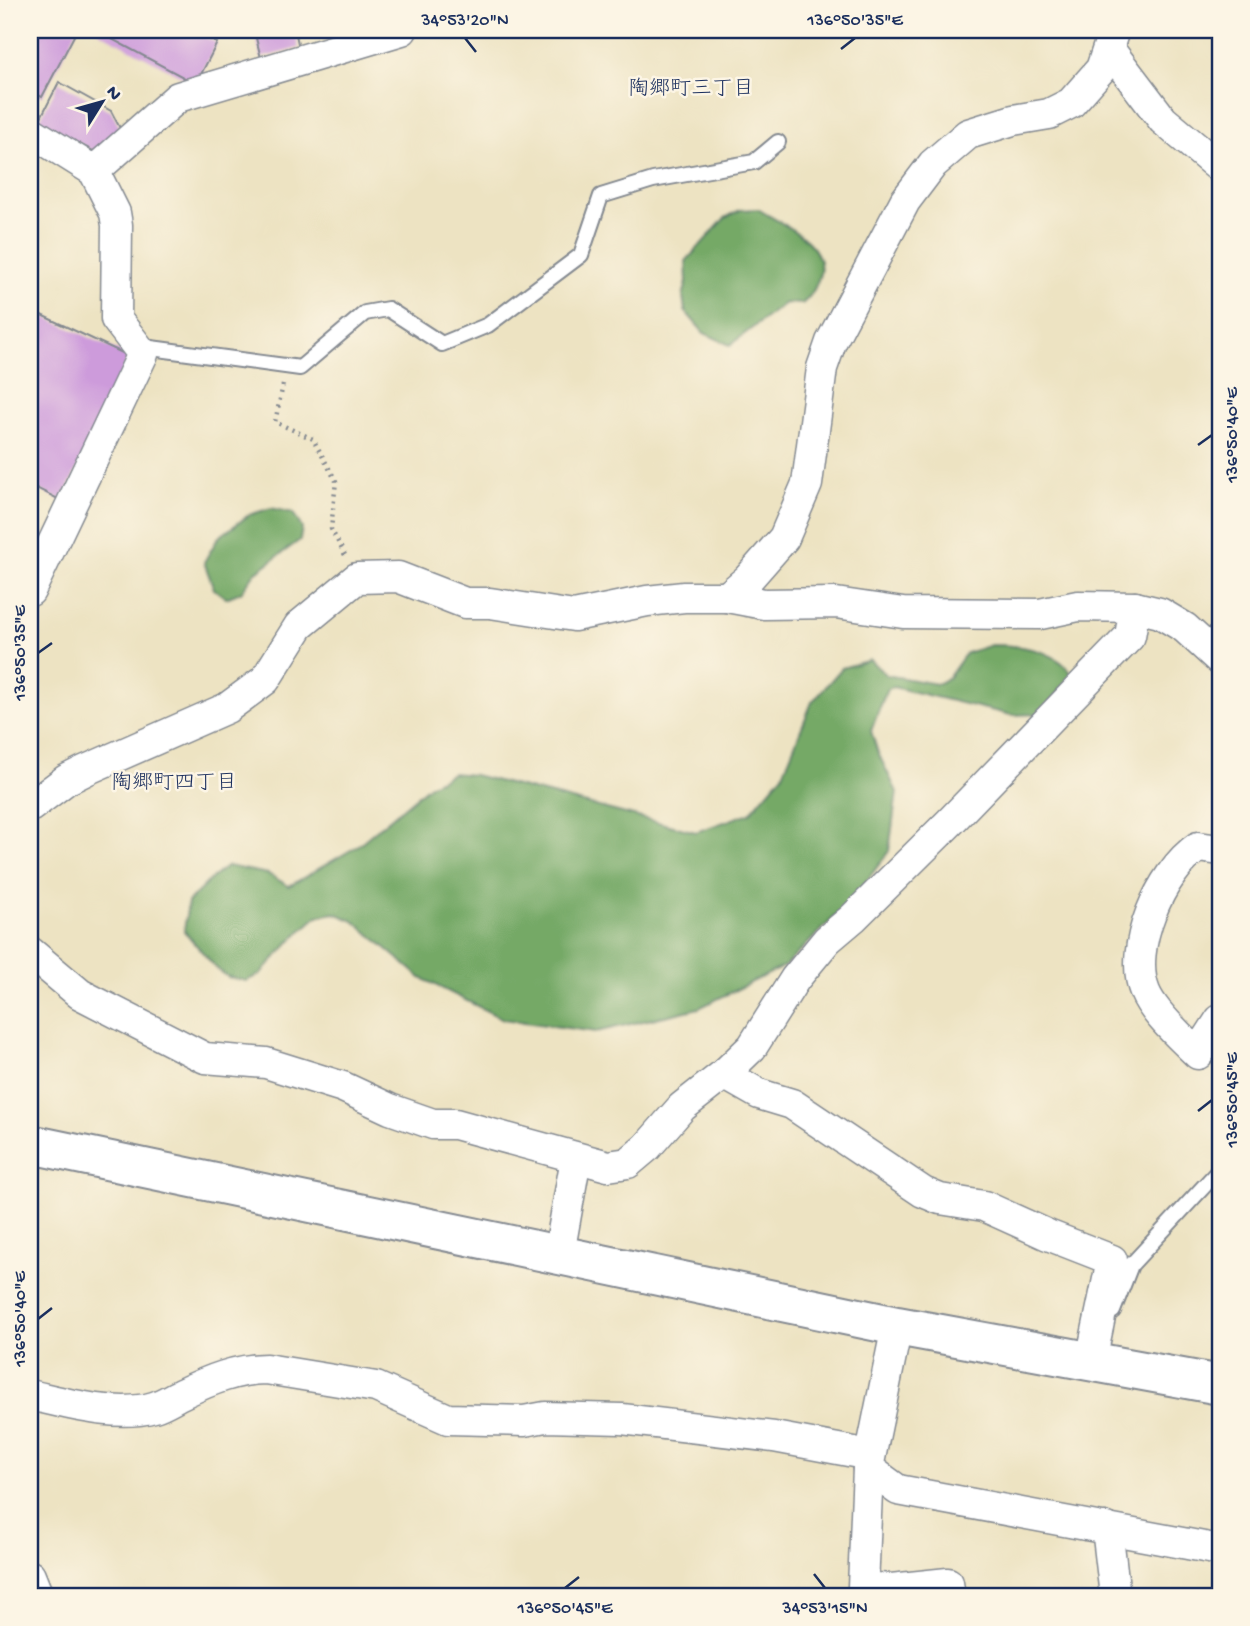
<svg xmlns="http://www.w3.org/2000/svg" width="1250" height="1626" font-family="'Gochi Hand','Klee One',sans-serif">
  <rect width="100%" height="100%" fill="#fcf5e5"/>
  <filter id="ink" filterUnits="userSpaceOnUse"><feTurbulence type="fractalNoise" baseFrequency=".0143" numOctaves="2"/><feDisplacementMap in="SourceGraphic" scale="14" xChannelSelector="R" yChannelSelector="G"/><feConvolveMatrix kernelMatrix="1 2 1 2 8 2 1 2 1" color-interpolation-filters="sRGB"/></filter>
  <filter id="wash" filterUnits="userSpaceOnUse"><feTurbulence type="fractalNoise" baseFrequency=".00686" numOctaves="4" result="noise"/><feDisplacementMap in="SourceGraphic" scale="28" xChannelSelector="R" yChannelSelector="G"/><feGaussianBlur stdDeviation="1.57" result="paint"/><feColorMatrix in="noise" values="0 0 0 0 0 0 0 0 0 0 0 0 0 0 0 0 0 1.4 0 .05"/><feComposite in="paint" operator="in"/></filter>
  <g filter="url(#wash)">
    <rect width="100%" height="100%" fill="#ede3c2"/>
    <!-- forest -->
    <g fill="#74a966" stroke="#486c62" stroke-width="2">
      <path d="M758,209C781,224 830,243 819,277C815,289 812,295 802,304L785,303L730,345L704,333L685,311L683,296L687,282L686,261L725,218L740,210Z"/>
      <path d="M271,508L293,513L302,528L300,540L255,573L241,592L226,598L214,589L204,562L218,538L249,515Z"/>
      <path d="M991,645C1018,645 1056,649 1072,674L1043,714L1011,715L893,687L887,689L871,731L878,753L897,792L889,851L853,899L785,966L699,1008L596,1032L503,1019L421,978L354,921L335,913L318,916L294,937L261,974L246,981L228,977L216,968L184,931L188,902L213,877L228,866L268,874L289,886L356,847L431,784L452,773L474,775L696,832L750,813L783,774L812,702L842,668L870,660L886,675L937,684L948,678L966,653Z"/>
    </g>
    <g id="blocks">
      <!-- building -->
      <g fill="#cd9bdb">
        <path d="M30,30H77L42,97L30,90Z"/>
        <path d="M95,30H191L217,43L196,84Z"/>
        <path d="M284,30H295L299,48L261,58L256,38Z"/>
        <path d="M59,82L111,111L121,130L97,153L38,123Z"/>
        <path d="M37,313L129,356L62,501L30,485V329Z"/>
      </g>
    </g>
  </g>
  <g filter="url(#ink)">
    <use href="#blocks" fill-opacity="0" stroke="#848990" stroke-width="2"/>
    <g fill="none" stroke-linecap="round" stroke-linejoin="round">
      <!-- lane casing -->
      <g stroke="#848990" stroke-width="18">
        <g id="lane">
          <path d="M143,354L151,348L300,368L365,313L388,309L442,344L488,325L581,255L601,196L653,180L754,162L778,142"/>
          <path d="M1113,1311L1131,1265L1220,1169"/>
        </g>
      </g>
      <!-- street casing -->
      <g stroke="#848990" stroke-width="33">
        <g id="street">
          <path d="M1109,49L1163,120L1220,168"/>
          <path d="M30,131L94,171L115,213L117,225L116,319L143,354L30,591"/>
          <path d="M94,171L178,97L402,30"/>
          <path d="M727,597L748,579L784,538L807,484L822,368L831,342L905,201L933,164L968,134L1013,120L1049,114L1071,103L1101,69L1114,30"/>
          <path d="M30,807L66,780L86,770L227,708L265,680L299,626L357,578L398,577L465,603H490L574,616L647,601L684,597H727L764,604L836,603L903,613L1040,614L1078,606L1135,607L1160,613L1185,628L1220,660"/>
          <path d="M1220,850L1198,847C1161,872 1127,949 1145,992C1153,1012 1182,1039 1198,1054L1220,1020"/>
          <path d="M30,952L80,994L205,1058L266,1063L343,1087L390,1109L433,1124H455L608,1166L628,1163L647,1147L682,1107L724,1074L752,1047L795,979L827,940L853,918L950,822L1130,636L1135,607"/>
          <path d="M724,1074L759,1094L792,1104L923,1192L940,1199L984,1206L1048,1235L1112,1260L1091,1360"/>
          <path d="M559,1254L576,1158"/>
          <path d="M897,1326L868,1468L898,1490L1220,1550"/>
          <path d="M30,1395C66,1403 117,1418 154,1407C164,1404 174,1397 183,1393C210,1380 237,1369 266,1369L376,1387L448,1419L524,1421L545,1417L622,1419L774,1437L870,1455"/>
          <path d="M868,1468L863,1587L891,1589L948,1583L950,1596"/>
          <path d="M1107,1528L1115,1596"/>
          <path d="M30,1576L38,1596"/>
        </g>
      </g>
      <!-- secondary casing -->
      <g stroke="#848990" stroke-width="42">
        <path id="secondary" d="M30,1144L897,1326L1220,1385"/>
      </g>
      <!-- path -->
      <path stroke="#848990" stroke-width="4.5" stroke-dasharray="2 5" stroke-linecap="butt" d="M283,385L275,422L313,439L336,481L331,529L345,555"/>
      <!-- lane -->
      <use href="#lane" stroke="#fff" stroke-width="14"/>
      <!-- street -->
      <use href="#street" stroke="#fff" stroke-width="30"/>
      <!-- secondary -->
      <use href="#secondary" stroke="#fff" stroke-width="38"/>
    </g>
  </g>
  <!-- ticks -->
  <path fill="none" stroke="#1b2f5e" stroke-width="2.5" d="M465,38L476,52M841,49L855,38M1198,445L1212,435M38,653L52,643M1198,1111L1212,1100M38,1319L52,1308M814,1574L825,1588M565,1588L579,1577"/>
  <g text-anchor="middle" stroke-width="5" stroke-linejoin="round" paint-order="stroke">
    <!-- neighbourhood labels -->
    <g font-size="21" fill="#1b2f5e" stroke="#fcf5e5">
      <text x="691" y="94">陶郷町三丁目</text>
      <text x="174" y="788">陶郷町四丁目</text>
    </g>
  </g>
  <!-- margin -->
  <rect width="1250" height="1626" fill="none" stroke="#fcf5e5" stroke-width="77"/>
  <!-- north arrow -->
  <g transform="translate(102 102) rotate(53)" stroke="#fcf5e5" stroke-width="5" paint-order="stroke">
  <path d="M0-5L12 26L0 18L-12 26Z" fill="#1b2f5e"/>
  <text y="-10" font-size="19" font-weight="bold" text-anchor="middle" fill="#1b2f5e">N</text>
  </g>
  <rect x="38" y="38" width="1174" height="1550" fill="none" stroke="#1b2f5e" stroke-width="2.5"/>
  <g font-size="18" text-anchor="middle" fill="#1b2f5e">
    <text x="465" y="25">34°53'20"N</text>
    <text x="855" y="25">136°50'35"E</text>
    <text transform="translate(1231 435) rotate(-90)" y="6">136°50'40"E</text>
    <text transform="translate(19 653) rotate(-90)" y="6">136°50'35"E</text>
    <text transform="translate(1231 1100) rotate(-90)" y="6">136°50'45"E</text>
    <text transform="translate(19 1319) rotate(-90)" y="6">136°50'40"E</text>
    <text x="565" y="1613">136°50'45"E</text>
    <text x="825" y="1613">34°53'15"N</text>
  </g>
</svg>
